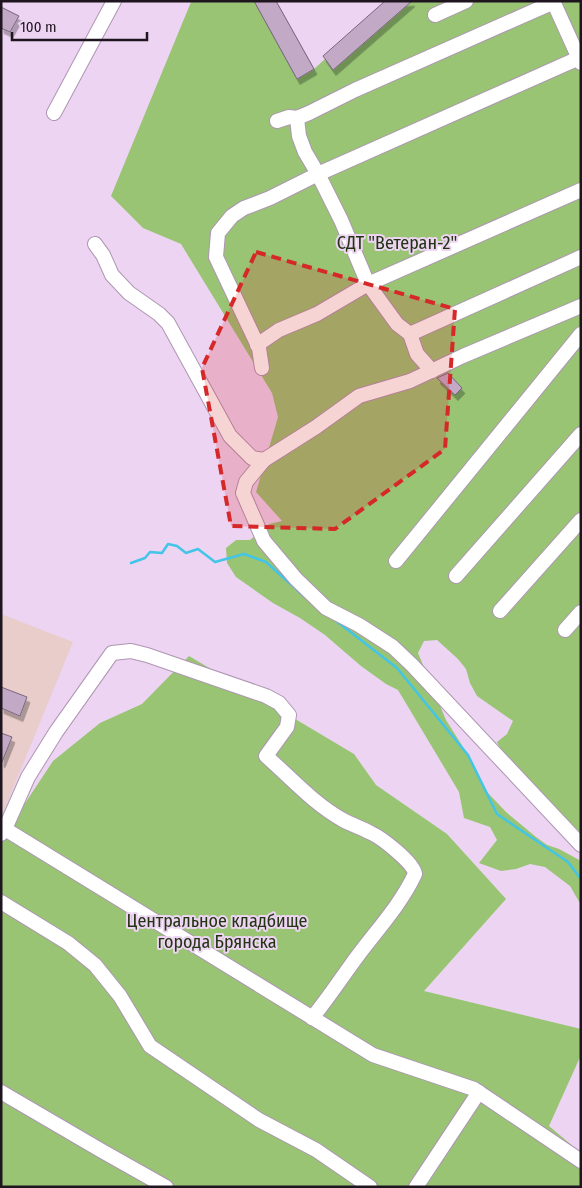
<svg xmlns="http://www.w3.org/2000/svg" width="582" height="1188" font-family="'Fira Sans Condensed',sans-serif">
  <defs>
    <filter id="shadow"><feDropShadow dx="3" dy="5.5" stdDeviation="0" flood-color="#0004"/></filter>
  </defs>
  <rect width="100%" height="100%" fill="#edd4f2"/>
  <!-- industrial -->
  <path fill="#e8cdcb" d="M1,614L73,642L1,818Z"/>
  <!-- green -->
  <g fill="#98c474">
    <path d="M254,1L297,79L314,69L325,59L334,69L412,1H581V836L503,754L497,742L507,734L513,721L477,696L470,683L466,669L458,659L437,640L424,641L418,653L446,720L468,755L487,792L506,812L536,837L547,845L559,849L581,861V905L570,886L545,867L530,864L516,869L501,871L479,863L497,840L490,827L464,818L459,792L398,690L386,684L361,666L325,635L300,618L273,603L236,577L227,563L226,548L236,540H250L269,524L282,521L256,492L278,417L272,393L181,244L143,228L111,196L191,2Z"/>
    <path d="M189,656L354,754L376,785L447,834L506,899L424,991L581,1029V1055L549,1126L581,1153V1187H1V832L12,823L53,761L100,723L142,704Z"/>
  </g>
  <g fill="none" stroke-linecap="round" stroke-linejoin="round">
    <!-- stream -->
    <g stroke="#42c5e7" stroke-width="2.5">
      <path d="M131,563L145,558L150,552L162,553L168,544L177,546L186,553L198,549L215,562L244,554L266,562L305,597"/>
      <path d="M335,620L397,668L468,755L497,814L568,862L581,879"/>
    </g>
  </g>
  <!-- building -->
  <g fill="#c2aac6" stroke="#7b657f" filter="url(#shadow)">
    <path d="M254,1H276L314,69L297,79Z"/>
    <path d="M385,1H412L333,70L323,56Z"/>
    <path d="M1,7L19,16L10,32L1,28Z"/>
    <path d="M448,373L462,388L455,395L437,378Z"/>
    <path d="M1,687L27,697L20,716L1,708Z"/>
    <path d="M1,733L12,737L2,762H1Z"/>
  </g>
  <g fill="none" stroke-linecap="round" stroke-linejoin="round">
    <!-- minor casing -->
    <g stroke="#ae96b2" stroke-width="16">
      <g id="minor">
        <path d="M553,1L581,63"/>
        <path d="M435,15L466,1"/>
        <path d="M54,113L114,1"/>
        <path d="M297,118L299,136L305,152L318,174L341,220L368,284L397,324L410,334L417,354L432,371"/>
        <path d="M277,121L289,117L297,118L309,113L355,90L554,2"/>
        <path d="M95,244L103,255L112,275L129,293L159,314L168,323L230,436L252,458L264,460"/>
        <path d="M581,306L463,356L410,381L359,396L316,427L264,460L246,482L243,493L264,541L296,579L326,608L359,625L393,647L412,665L581,845"/>
        <path d="M410,334L581,257"/>
        <path d="M257,345L279,330L317,314L368,284L581,190"/>
        <path d="M262,368L259,348L216,257L218,233L232,216L244,208L270,198L318,174L579,58L581,59"/>
        <path d="M396,561L581,334"/>
        <path d="M456,576L581,434"/>
        <path d="M500,611L581,520"/>
        <path d="M565,630L581,612"/>
        <path d="M5,829L28,777L56,732L112,653L131,651L147,655L266,696L279,703L289,715L287,727L266,756C290,777 314,804 343,820C352,825 362,828 371,833C382,838 414,863 415,874C399,908 372,935 351,965C338,983 326,1001 312,1018"/>
        <path d="M1,834L5,829L373,1055L474,1089L581,1161"/>
        <path d="M1,902L68,943L95,965L120,996L150,1046L259,1120L316,1150L370,1187"/>
        <path d="M1,1092L102,1151L166,1187"/>
        <path d="M416,1187L479,1092"/>
      </g>
    </g>
    <!-- minor -->
    <use href="#minor" stroke="#fff" stroke-width="14"/>
  </g>
  <!-- marked area -->
  <path fill="#d62828" fill-opacity="0.2" stroke="#d62828" stroke-width="4" stroke-dasharray="10 6" stroke-linejoin="round" d="M256,252L455,309L445,449L335,529L231,526L202,368Z"/>
  <g text-anchor="middle" stroke-width="4" stroke-linejoin="round" paint-order="stroke">
    <!-- park labels -->
    <g font-size="18" fill="#223412" stroke="#edd4f2">
      <text x="397" y="249">СДТ "Ветеран-2"</text>
      <text x="217" y="927">Центральное кладбище<tspan x="217" dy="21">города Брянска</tspan></text>
    </g>
  </g>
  <!-- border -->
  <rect width="582" height="1188" fill="none" stroke="#1e151f" stroke-width="5"/>
  <!-- scale -->
  <path d="M12 32v8h135v-8" fill="none" stroke="#1e151f" stroke-width="2.5"/>
  <text x="20" y="32" font-size="15" fill="#1e151f" stroke="#edd4f2" stroke-width="4" paint-order="stroke">100 m</text>
</svg>
